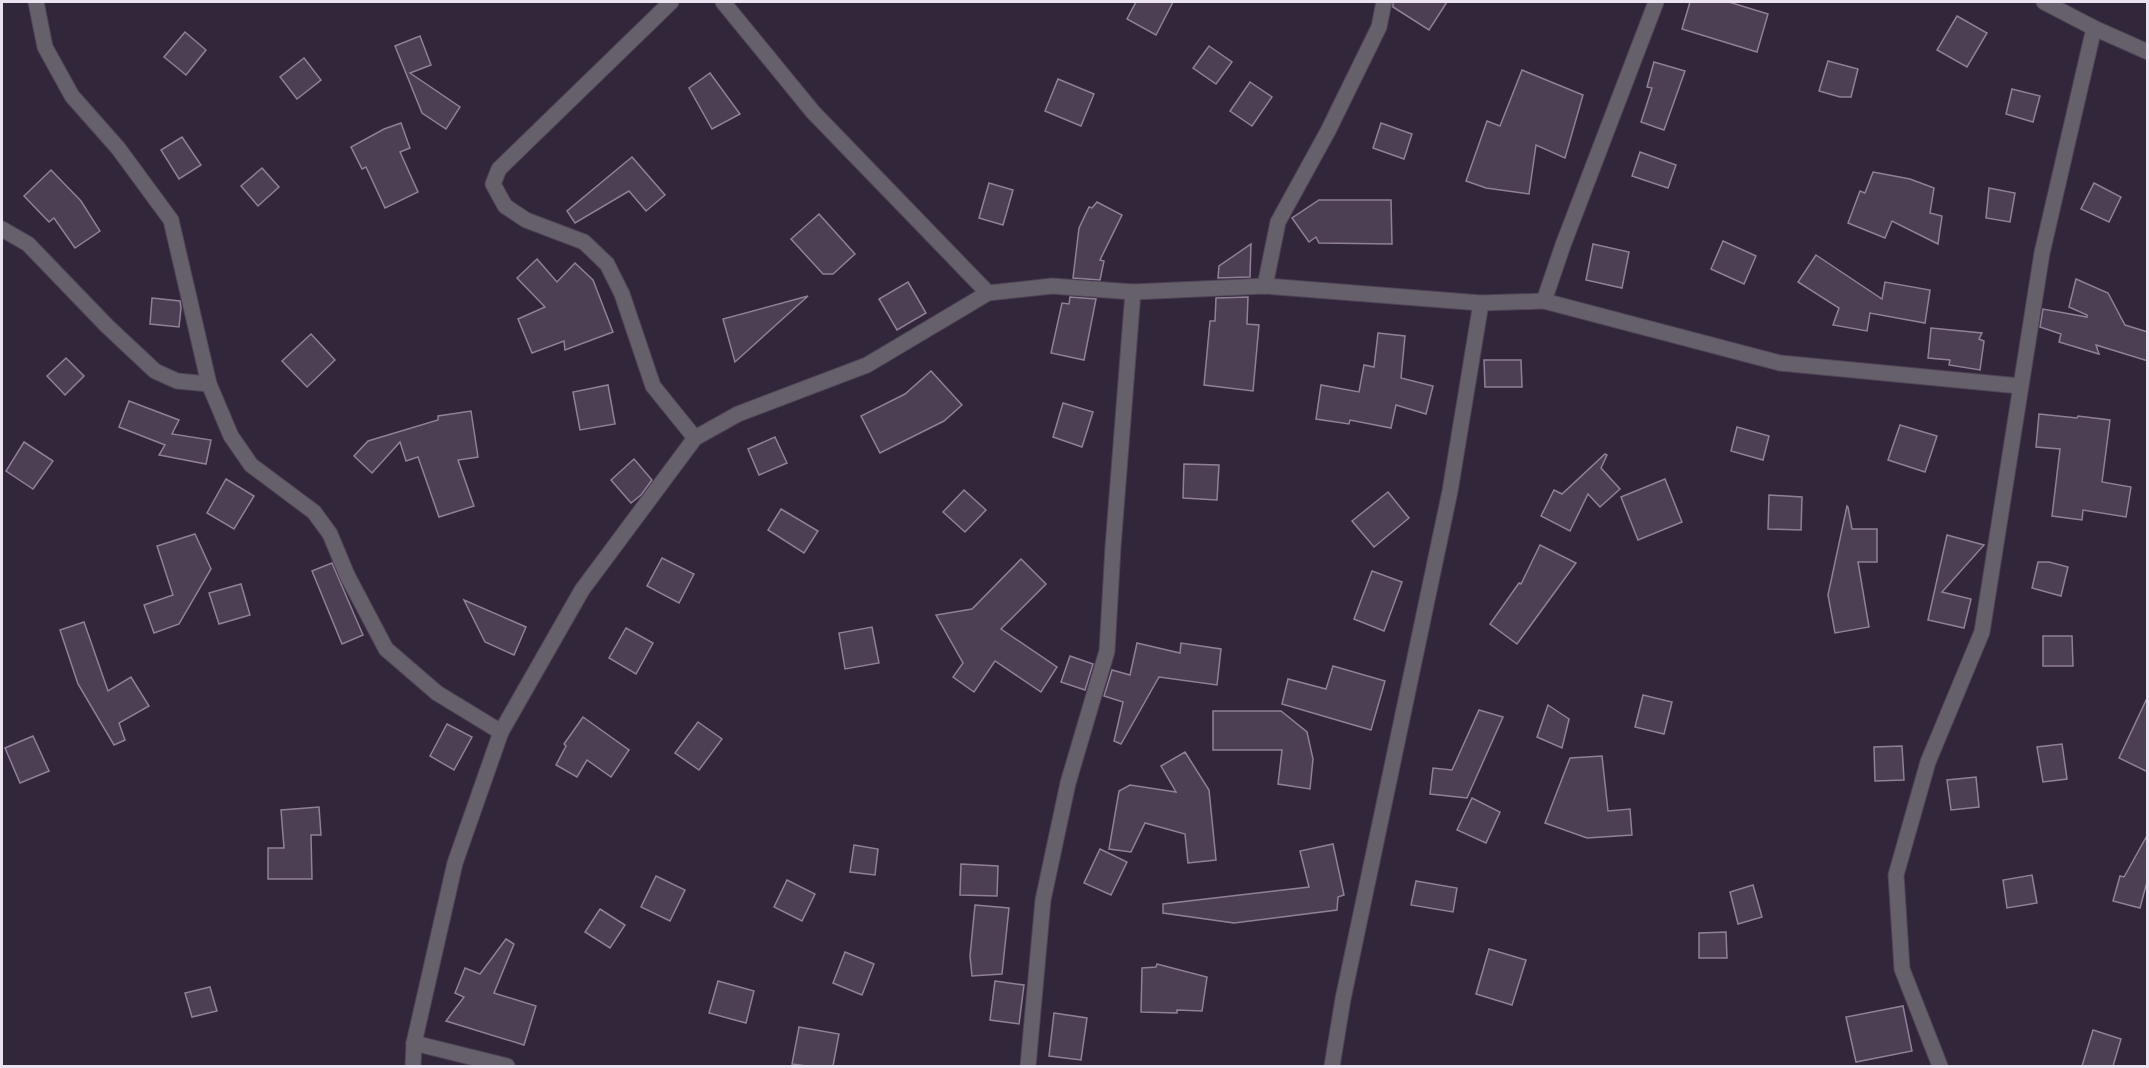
<svg xmlns="http://www.w3.org/2000/svg" width="2149" height="1068" font-family="'DejaVu Sans',sans-serif">
  <rect width="100%" height="100%" fill="#32263a"/>
  <!-- building -->
  <g fill="#4c3f54" stroke="#8f8098" stroke-width="1.5">
    <path d="M1136,2H1173L1156,35L1127,19Z"/>
    <path d="M1393,2H1447L1429,30L1393,7Z"/>
    <path d="M1690,2H1729L1768,14L1757,52L1682,29Z"/>
    <path d="M1957,16L1987,33L1967,67L1937,50Z"/>
    <path d="M185,32L206,50L186,75L164,57Z"/>
    <path d="M420,36L431,65L410,73L460,107L446,129L422,113L395,46Z"/>
    <path d="M1209,46L1232,62L1216,84L1193,68Z"/>
    <path d="M304,58L321,80L297,99L280,77Z"/>
    <path d="M1828,61L1858,69L1851,97H1840L1819,91Z"/>
    <path d="M1654,62L1685,71L1664,130L1641,122L1652,88L1647,87Z"/>
    <path d="M1522,70L1583,95L1565,158L1536,145L1529,194L1486,188L1466,181L1487,121L1500,126Z"/>
    <path d="M710,73L740,114L712,129L689,88Z"/>
    <path d="M1058,79L1094,94L1081,126L1045,111Z"/>
    <path d="M1250,82L1272,97L1252,126L1230,111Z"/>
    <path d="M2012,89L2040,96L2033,122L2006,114Z"/>
    <path d="M401,123L410,148L400,152L418,192L385,208L366,167L362,169L351,147L384,129Z"/>
    <path d="M1381,123L1412,134L1404,159L1373,148Z"/>
    <path d="M182,137L201,165L179,179L161,150Z"/>
    <path d="M1640,152L1676,165L1668,188L1632,176Z"/>
    <path d="M632,157L665,195L646,211L629,191L575,223L567,211Z"/>
    <path d="M262,168L279,187L258,206L241,186Z"/>
    <path d="M51,170L81,201L100,231L75,248L54,218L49,222L24,196Z"/>
    <path d="M1873,172L1910,179L1934,188L1930,213L1942,216L1938,244L1892,221L1885,238L1848,223L1860,191L1865,193Z"/>
    <path d="M989,183L1013,190L1003,225L979,218Z"/>
    <path d="M2094,183L2121,197L2109,222L2081,209Z"/>
    <path d="M1989,188L2015,193L2010,222L1986,218Z"/>
    <path d="M1319,200H1391L1392,244L1319,243L1316,237L1309,242L1292,218Z"/>
    <path d="M1097,202L1122,215L1100,260L1104,261L1100,280L1073,278L1079,228L1089,207L1092,208Z"/>
    <path d="M819,214L855,254L833,274H823L791,239Z"/>
    <path d="M1723,241L1756,256L1744,284L1711,269Z"/>
    <path d="M1251,244L1250,277L1218,278L1219,266Z"/>
    <path d="M1593,244L1629,252L1622,288L1586,280Z"/>
    <path d="M1816,255L1882,299L1885,282L1930,290L1925,323L1870,313L1867,331L1833,325L1839,308L1798,282Z"/>
    <path d="M537,259L557,282L575,263L593,280L613,332L565,350L564,341L532,353L518,319L545,307L517,278Z"/>
    <path d="M2076,279L2108,293L2125,325L2148,332V361L2096,345L2099,354L2059,342L2061,334L2040,327L2043,309L2087,317V315L2069,307Z"/>
    <path d="M908,282L926,313L897,330L879,299Z"/>
    <path d="M808,296L735,362L723,319Z"/>
    <path d="M1070,297L1096,299L1084,360L1051,353L1062,303L1069,304Z"/>
    <path d="M1248,297L1247,324L1259,325L1253,391L1204,385L1210,321H1215L1216,298Z"/>
    <path d="M152,298L180,301L181,308L179,327L150,324Z"/>
    <path d="M1931,328L1982,333L1979,339L1984,341L1980,370L1949,365L1950,360L1928,358Z"/>
    <path d="M1378,333L1405,336L1401,378L1433,386L1426,414L1396,405L1391,428L1350,420L1349,424L1316,419L1321,385L1359,392L1364,365L1374,367Z"/>
    <path d="M311,334L335,360L307,387L282,361Z"/>
    <path d="M66,358L84,376L65,395L47,376Z"/>
    <path d="M1484,360H1521L1522,387H1485Z"/>
    <path d="M931,371L962,405L944,421L880,453L861,416L905,394Z"/>
    <path d="M608,385L615,424L580,430L573,392Z"/>
    <path d="M129,401L179,420L172,434L211,440L206,464L159,455L165,445L119,427Z"/>
    <path d="M1063,403L1093,412L1082,447L1053,437Z"/>
    <path d="M471,411L478,457L458,460L474,506L439,517L418,457L406,461L400,442L372,473L354,456L368,441L438,420V416Z"/>
    <path d="M2039,414L2077,418L2078,416L2110,420L2102,482L2131,487L2126,517L2083,510L2082,520L2052,516L2060,449L2036,447Z"/>
    <path d="M1900,425L1937,436L1925,472L1888,460Z"/>
    <path d="M1737,427L1769,436L1763,460L1731,451Z"/>
    <path d="M775,437L787,463L759,475L748,449Z"/>
    <path d="M24,442L53,461L33,489L6,471Z"/>
    <path d="M1605,454L1607,455L1601,468L1620,489L1600,507L1588,494L1570,531L1541,516L1554,490L1562,494Z"/>
    <path d="M634,459L652,480L641,495L631,503L611,480Z"/>
    <path d="M1184,464L1219,465L1217,500L1183,498Z"/>
    <path d="M226,479L254,496L234,529L207,513Z"/>
    <path d="M1665,479L1682,522L1638,540L1621,497Z"/>
    <path d="M964,490L986,510L965,532L943,512Z"/>
    <path d="M1388,492L1409,518L1374,547L1352,521Z"/>
    <path d="M1769,495L1802,497L1801,530L1768,529Z"/>
    <path d="M1847,506L1848,507L1852,529H1877V562H1858L1869,627L1835,633L1828,595Z"/>
    <path d="M781,509L818,531L804,553L768,530Z"/>
    <path d="M195,534L211,569L179,624L154,633L144,605L173,595L157,546Z"/>
    <path d="M1947,535L1984,545L1942,592L1971,599L1964,628L1928,620Z"/>
    <path d="M1540,545L1576,563L1517,644L1490,624L1519,583L1521,584Z"/>
    <path d="M662,558L694,574L679,603L647,586Z"/>
    <path d="M1021,559L1046,584L1001,629L1057,667L1041,692L995,661L974,692L953,677L963,663L936,615L972,609Z"/>
    <path d="M2038,562H2049L2068,567L2061,596L2032,588Z"/>
    <path d="M332,563L363,635L342,644L312,571Z"/>
    <path d="M1372,571L1402,582L1384,631L1354,619Z"/>
    <path d="M241,584L250,615L219,624L209,593Z"/>
    <path d="M464,600L526,627L514,655L485,642Z"/>
    <path d="M84,622L108,691L131,677L149,706L119,723L125,740L114,745L78,684L60,630Z"/>
    <path d="M872,627L879,663L845,669L839,633Z"/>
    <path d="M626,628L653,643L636,674L609,658Z"/>
    <path d="M2043,636H2072L2073,666H2043Z"/>
    <path d="M1137,643L1180,653L1181,643L1221,649L1217,685L1159,677L1121,744L1114,741L1123,702L1104,696L1112,670L1130,675Z"/>
    <path d="M1070,656L1093,664L1085,690L1061,682Z"/>
    <path d="M1333,666L1385,681L1371,730L1282,704L1288,679L1326,689Z"/>
    <path d="M1643,695L1672,702L1664,734L1635,727Z"/>
    <path d="M2148,696V772L2119,758Z"/>
    <path d="M1548,705L1569,719L1562,748L1537,737Z"/>
    <path d="M1479,710L1503,717L1467,798L1430,794L1433,768L1452,770Z"/>
    <path d="M1213,711H1281L1307,732L1313,759L1310,789L1278,784L1282,750H1213Z"/>
    <path d="M583,717L629,750L611,777L587,760L577,777L556,765L566,746L564,744Z"/>
    <path d="M698,722L722,739L699,770L675,753Z"/>
    <path d="M447,724L472,737L454,770L430,756Z"/>
    <path d="M33,736L49,771L20,783L5,748Z"/>
    <path d="M2062,744L2067,779L2043,782L2037,747Z"/>
    <path d="M1902,746L1904,780L1875,781L1874,747Z"/>
    <path d="M1185,752L1209,790L1216,860L1188,863L1185,834L1145,823L1131,852L1109,849L1119,791L1130,785L1176,792L1161,766Z"/>
    <path d="M1602,756L1608,811L1630,809L1632,835L1587,838L1545,823L1570,758Z"/>
    <path d="M1976,777L1979,807L1951,810L1947,780Z"/>
    <path d="M1472,798L1500,812L1486,843L1457,830Z"/>
    <path d="M319,807L321,835H311L312,879H268V848H284L281,810Z"/>
    <path d="M2148,834V878L2140,908L2113,901L2120,876L2124,877Z"/>
    <path d="M1333,844L1344,895L1338,897L1337,910L1234,923L1163,913V904L1309,887L1300,851Z"/>
    <path d="M854,845L878,849L875,875L850,872Z"/>
    <path d="M1100,849L1127,862L1111,895L1084,883Z"/>
    <path d="M961,864L998,866L997,896L960,895Z"/>
    <path d="M2032,875L2037,903L2007,908L2003,880Z"/>
    <path d="M656,876L685,890L670,921L641,907Z"/>
    <path d="M787,880L815,894L802,921L774,907Z"/>
    <path d="M1416,881L1457,888L1453,912L1411,905Z"/>
    <path d="M1753,885L1762,917L1738,924L1730,892Z"/>
    <path d="M975,905L1009,908L1002,974L972,976L970,956Z"/>
    <path d="M600,909L625,925L610,948L585,932Z"/>
    <path d="M1726,932L1727,958H1699V933Z"/>
    <path d="M506,939L514,944L494,993L536,1006L524,1045L446,1021L464,997L455,993L465,968L480,974Z"/>
    <path d="M1489,949L1526,960L1512,1005L1476,994Z"/>
    <path d="M845,952L874,964L862,995L833,983Z"/>
    <path d="M1157,964L1207,977L1202,1011L1177,1010V1013L1141,1012L1142,968L1156,967Z"/>
    <path d="M718,981L754,991L746,1023L709,1013Z"/>
    <path d="M995,981L1024,985L1019,1024L990,1020Z"/>
    <path d="M210,987L217,1011L192,1017L185,993Z"/>
    <path d="M1903,1006L1912,1051L1856,1062L1846,1017Z"/>
    <path d="M1054,1013L1087,1018L1081,1060L1049,1056Z"/>
    <path d="M799,1027L839,1034L833,1066H807L792,1064Z"/>
    <path d="M2093,1030L2121,1039L2113,1066H2082Z"/>
  </g>
  <g fill="none" stroke-linecap="round" stroke-linejoin="round">
    <!-- minor casing -->
    <g stroke="#504457" stroke-width="17">
      <g id="minor">
        <path d="M36,2L45,47L72,96L118,148L171,220L209,384L231,436L251,465L314,512L330,534L347,575L386,649L437,693L501,732"/>
        <path d="M671,2L499,169L493,184L505,206L526,220L584,242L607,264L622,294L653,386L695,438"/>
        <path d="M723,2L813,112L988,293"/>
        <path d="M2044,2L2094,28L2148,52"/>
        <path d="M2,229L28,244L107,326L155,371L177,381L209,384"/>
        <path d="M1265,286L1278,222L1328,131L1379,27L1384,2"/>
        <path d="M1544,301L1780,363L2020,386"/>
        <path d="M414,1043L507,1066"/>
        <path d="M413,1066L414,1043L455,863L501,732L582,590L695,438L738,414L867,365L988,293L1052,286L1133,292L1265,286L1481,303L1544,301L1563,245L1656,2"/>
        <path d="M1028,1066L1043,900L1068,783L1107,651L1113,547L1133,292"/>
        <path d="M1332,1066L1343,999L1450,491L1481,303"/>
        <path d="M1940,1066L1902,969L1896,875L1928,762L1982,632L2042,253L2094,28"/>
      </g>
    </g>
    <!-- minor -->
    <use href="#minor" stroke="#66606a" stroke-width="15"/>
  </g>
  <!-- border -->
  <rect width="2149" height="1068" fill="none" stroke="#ebe3f0" stroke-width="6"/>
</svg>
